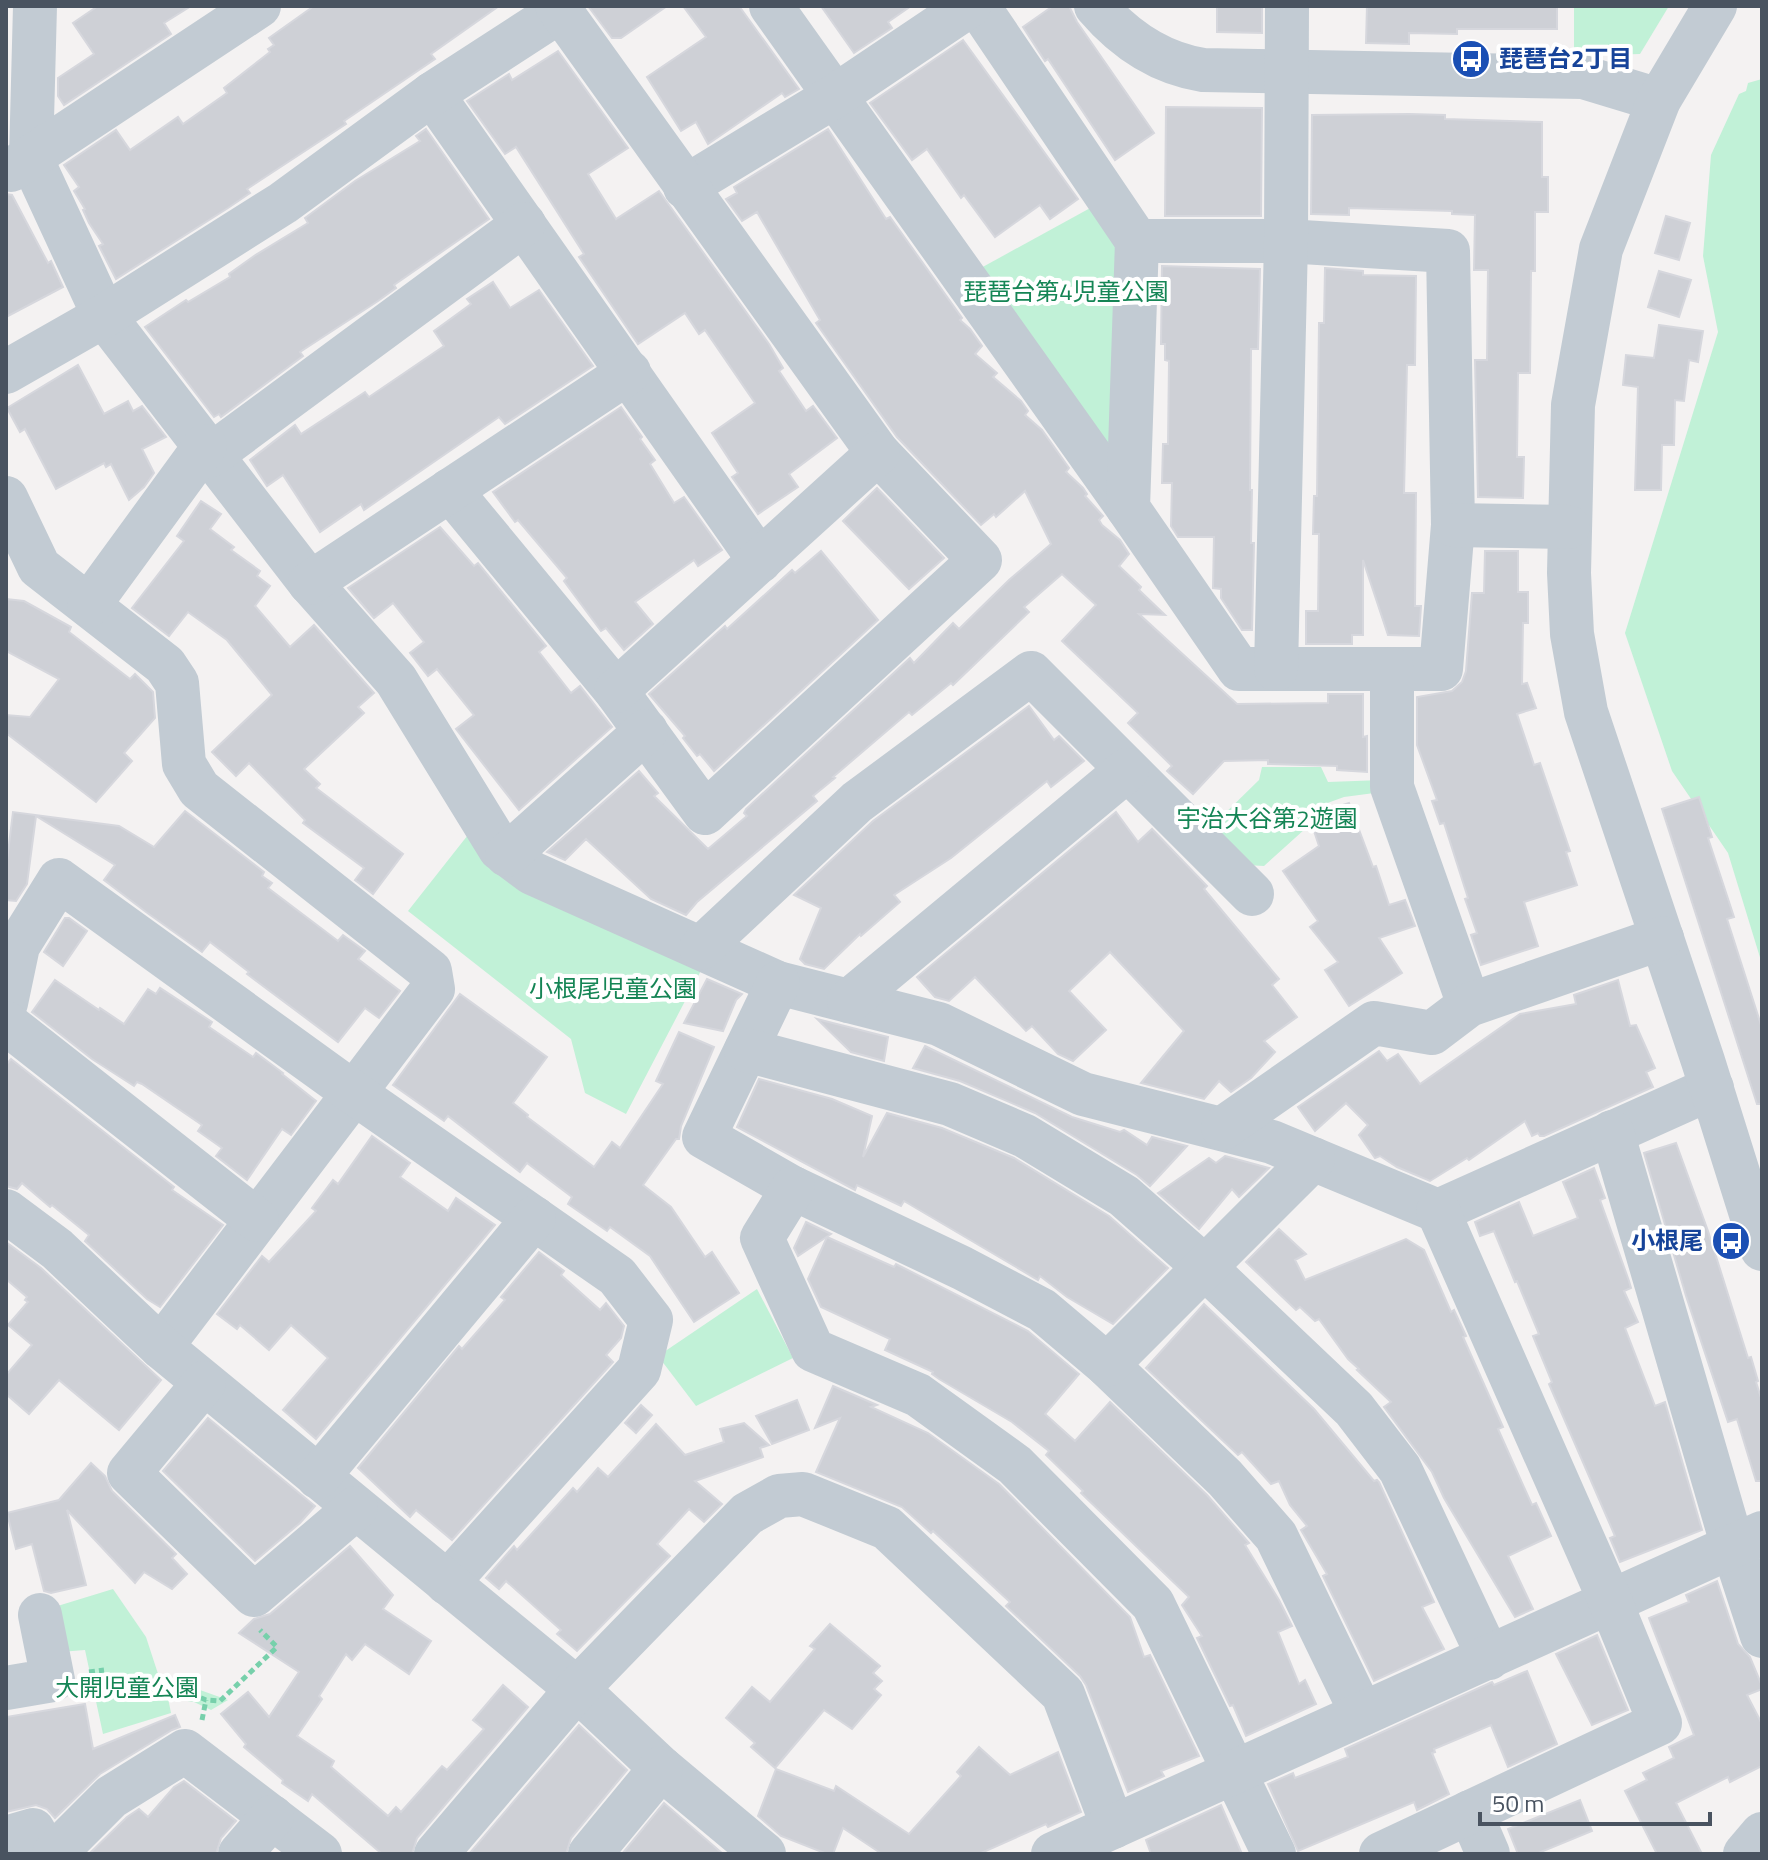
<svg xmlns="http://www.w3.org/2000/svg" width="1768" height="1860" font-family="'Titillium Web','Noto Sans JP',sans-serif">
  <rect width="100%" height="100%" fill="#f4f2f2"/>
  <!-- green -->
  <g fill="#c1f1d7">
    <path d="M1574,6H1669L1640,54L1574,56Z"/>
    <path d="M1762,79V964L1728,853L1672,771L1625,633L1718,332L1703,256L1711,155L1739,94L1746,91L1748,83Z"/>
    <path d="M1103,201L1129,240L1110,455L979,269Z"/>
    <path d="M1262,767H1321L1328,782L1382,780V792L1344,797L1300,813L1305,829L1264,866L1246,865L1211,827L1259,780Z"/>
    <path d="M475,826L707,959L626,1114L585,1093L571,1039L408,911Z"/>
    <path d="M757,1289L793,1358L696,1406L658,1356Z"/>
    <path d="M113,1589L146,1637L161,1683L186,1685L228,1700L211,1710L194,1702L168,1698L171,1713L103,1734L85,1650L60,1652L51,1608Z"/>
  </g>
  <!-- building -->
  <g fill="#ced0d6" stroke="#d6d7dd" stroke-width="2">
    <path d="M98,6H191L164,23L171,34L64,105L58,96V78L94,54L73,23Z"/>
    <path d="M314,6H499L431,54L435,59L344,121L346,124L247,189L250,193L228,208L116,279L99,246L103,244L89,223L83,210L85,209L74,191L79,187L64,165L116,130L130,150L178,117L183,124L227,93L224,88L270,52L268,49L274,45L269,38Z"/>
    <path d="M588,6H667L621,38H612Z"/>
    <path d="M683,6H739L799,89L785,97L782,93L708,144L696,122L681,131L647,77L706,37Z"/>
    <path d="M821,6H911L888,22L892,28L854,53Z"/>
    <path d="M1053,6H1069L1077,22L1154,133L1115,160L1048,59L1045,61L1023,27Z"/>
    <path d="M1217,6H1262V33L1217,32Z"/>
    <path d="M1367,6H1557V29H1457V34L1409,33V44L1366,43Z"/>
    <path d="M963,40L1078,199L1050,219L1040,205L995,237L964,195L961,198L927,149L912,160L870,103Z"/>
    <path d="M558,51L628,148L588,174L616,219L659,191L769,344L783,368L779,371L806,411L813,406L837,438L789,474L798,487L758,514L732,477L738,473L712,433L755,403L705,330L699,334L685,313L638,344L579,257L584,254L516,147L505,154L467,101L509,74L512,80Z"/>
    <path d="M1166,107L1262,108L1261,216H1165Z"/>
    <path d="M1409,114L1445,115V119L1542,122V177H1548V212H1535V271H1531L1530,373H1518L1517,457H1524L1523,498L1478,497L1475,360H1487L1488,270H1474L1475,215L1452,214V211L1349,208V215L1311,214L1312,115Z"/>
    <path d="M426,129L489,219L394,285L396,288L378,301L300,352L303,356L221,417L219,414L214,417L145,327L186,300L188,302L230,277L229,274L254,256L308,223L305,218L355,181L420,141L416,136Z"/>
    <path d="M828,129L886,219L890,217L962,318L960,320L970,329L982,346L975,354L997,373L993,377L1021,401L1028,411L1025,415L1042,430L1069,468L1066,472L1083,488L1087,494L1085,496L1103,516L1099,520L1102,525L1120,540L1129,554L1119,566L1141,587L1139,590L1165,615L1139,614L1237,704L1328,703V694H1363V737L1367,736V772L1337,770V766L1268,764V760L1224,761L1193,794L1167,771L1172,766L1128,723L1138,713L1062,641L1096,605L1062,574L1024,607L1029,612L953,685L951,683L912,715L909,712L833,777L835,778L813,796L817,801L697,902L686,915L651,899L586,839L565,860L547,852L639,771L658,793L654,796L708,849L747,816L744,813L746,809L910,658L914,663L953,623L959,629L1009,580L1051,544L1025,491L996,517L994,514L981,525L897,437L816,323L820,320L757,212L742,221L726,199L737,193L734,187Z"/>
    <path d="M6,194L12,195L48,263L51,261L63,287L6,317Z"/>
    <path d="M1666,216L1690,223L1679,260L1655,253Z"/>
    <path d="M1162,266L1260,269L1258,349H1251L1250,490H1252L1251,543H1254L1252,630H1242L1221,598V589L1213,588L1214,537H1178L1171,526L1172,483H1162L1163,444H1168L1169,361L1165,360V344H1161Z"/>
    <path d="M1325,268L1363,271V275L1416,276L1415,365H1407L1404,493H1416L1415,606H1421L1419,636L1388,635L1363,560V635H1352V644H1306V611H1318L1319,534H1313L1314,496H1317L1319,323H1324Z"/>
    <path d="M1659,271L1691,280L1679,317L1648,307Z"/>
    <path d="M493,282L510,308L539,290L593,366L505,424L499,417L364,510L361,504L320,532L283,475L267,486L250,460L295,425L301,434L365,392L369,397L444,346L434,331L471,304L467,299Z"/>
    <path d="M1659,325L1703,331L1698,362L1689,360L1684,401L1675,400L1674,445H1662L1661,490H1635L1638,387L1623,385L1626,355L1654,358Z"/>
    <path d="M78,365L104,414L128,401L133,411L142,406L166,437L142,449L154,473L144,487L129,500L111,464L106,467L104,463L56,489L25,429L20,432L7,408Z"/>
    <path d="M621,407L642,437L640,439L655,460L650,464L674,503L684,497L722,550L698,566L694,560L635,602L653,624L624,650L606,628L601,631L564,581L567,578L518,520L515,522L493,492Z"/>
    <path d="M877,488L944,558L909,589L843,521Z"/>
    <path d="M201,501L221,514L210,529L234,547L231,550L260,571L257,576L270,586L255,606L290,647L314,625L374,693L358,707L364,713L304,769L320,784L316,788L403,854L373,894L355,880L364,868L303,823L305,820L249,763L236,776L212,752L272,695L227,640L188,612L169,636L132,608L184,541L177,536Z"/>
    <path d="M440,527L474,566L478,563L546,646L539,652L571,693L580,686L612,727L519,810L456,729L474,715L437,669L428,676L410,653L424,642L393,603L374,618L348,588Z"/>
    <path d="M821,551L878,620L714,771L700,754L697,756L683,738L685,736L649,694L725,626L727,629L792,570L795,573Z"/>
    <path d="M1485,551H1518V592H1528V623H1523L1522,684L1527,683L1536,708L1517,714L1534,765L1540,763L1570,851L1566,852L1577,885L1524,902L1538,946L1481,965L1471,935L1477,933L1465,899L1468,898L1444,823L1440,824L1432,801L1437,800L1417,745V697L1452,691L1462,682L1466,671L1472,593H1484Z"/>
    <path d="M6,599L24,601L71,627L69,632L130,679L135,674L153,692L155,718L124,753L132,761L96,802L6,733V715L30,717L59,679L6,651Z"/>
    <path d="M1029,706L1054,740L1059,736L1084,761L1051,787L1047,781L951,858L894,895L900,902L861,936L860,934L824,969L805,964L800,959L821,908L794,895L873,821Z"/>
    <path d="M1699,797L1712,837L1708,838L1734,917L1727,919L1762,1028V1104H1757L1662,809Z"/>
    <path d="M1349,803L1373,867L1376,866L1389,905L1405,900L1415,926L1379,938L1402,973L1349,1006L1325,970L1338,962L1310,927L1318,921L1283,871L1319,846L1309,816Z"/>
    <path d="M185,811L264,872L262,876L272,883L268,888L338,941L343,935L365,951L358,959L400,991L379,1018L365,1008L338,1042L247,974L249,972L210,942L202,952L146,912L104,880L115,865L36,816L27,884L16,901L6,900V869L13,812L119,826L154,847Z"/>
    <path d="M1116,812L1138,842L1152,829L1207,886L1204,889L1279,979L1272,985L1297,1017L1264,1041L1275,1052L1251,1078L1231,1092L1219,1081L1204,1099L1141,1083L1184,1031L1110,952L1069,991L1106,1030L1073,1061L1058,1054L1032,1026L1026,1031L975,977L949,1001L935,997L917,977Z"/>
    <path d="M65,918H69L87,931L63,966L44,952Z"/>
    <path d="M707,979L742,994L736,1000L723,1031L684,1023Z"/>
    <path d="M55,980L99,1010L100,1008L124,1024L148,989L156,994L160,988L212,1022L209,1027L253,1057L256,1053L283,1073L282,1074L316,1101L291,1135L282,1129L247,1180L216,1156L222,1148L198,1131L202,1125L142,1084L137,1082L134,1086L92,1059L32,1012Z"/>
    <path d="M1618,980L1630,1026L1636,1025L1655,1068L1646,1072L1653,1087L1544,1136H1540L1538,1133L1532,1136L1525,1121L1469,1160L1467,1158L1430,1181L1397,1167L1380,1156L1375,1158L1359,1135L1368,1125L1346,1103L1315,1131L1298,1107L1379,1051L1387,1061L1398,1054L1420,1084L1520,1014L1576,1004L1574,995Z"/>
    <path d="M460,994L547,1057L513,1103L528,1115L527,1117L594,1167L612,1142L620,1148L663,1084L656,1081L679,1032L714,1047L681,1126L679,1139H676L643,1185L671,1207L705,1257L712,1252L739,1293L694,1322L650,1256L610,1227L607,1231L568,1204L572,1197L527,1163L520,1172L448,1116L444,1121L393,1085Z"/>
    <path d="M817,1019L888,1037L884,1061L851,1052Z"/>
    <path d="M925,1046L1072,1117L1120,1132L1124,1130L1147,1145L1152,1137L1187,1146L1150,1186L1137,1175L1035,1113L960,1081L913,1068Z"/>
    <path d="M11,1059L174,1187L172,1190L223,1225L160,1307L147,1299L85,1241L89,1235L52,1205L50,1207L22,1183L17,1189L6,1186V1065Z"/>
    <path d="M759,1079L832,1099L872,1116L863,1157L887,1113L942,1128L1014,1158L1109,1216L1168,1268L1113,1324L1067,1297L1040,1276L1038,1280L904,1201L901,1206L857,1185L855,1190L737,1127Z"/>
    <path d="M372,1136L410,1163L400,1177L448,1211L456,1198L495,1225L316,1439L283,1410L328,1358L291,1325L269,1350L240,1325L237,1329L217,1314L262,1256L269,1262L316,1211L312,1208L333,1180L338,1184Z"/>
    <path d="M1676,1143L1708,1231L1748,1358L1751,1357L1758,1381L1756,1382L1762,1401V1481H1756L1737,1419L1728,1422L1686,1296L1644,1153Z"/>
    <path d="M1225,1156L1269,1168L1239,1197L1232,1189L1199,1229L1158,1193L1209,1158L1216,1163Z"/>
    <path d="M1594,1168L1605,1198L1600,1200L1629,1281L1631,1288L1624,1291L1638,1322L1625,1328L1655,1406L1665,1402L1702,1530L1620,1562L1610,1538L1615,1536L1549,1384L1552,1382L1533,1336L1539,1334L1517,1281L1515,1282L1494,1231L1480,1236L1475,1222L1519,1202L1533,1236L1578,1218L1563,1182Z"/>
    <path d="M806,1222L831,1234L798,1256L794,1248Z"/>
    <path d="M1279,1229L1306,1254L1295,1260L1305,1280L1406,1239L1424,1250L1451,1312L1454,1310L1466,1336L1463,1337L1503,1427L1498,1429L1532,1505L1536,1503L1551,1536L1508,1556L1533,1609L1515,1617L1444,1498L1432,1472L1384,1407L1391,1402L1357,1370L1359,1369L1348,1359L1319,1319L1315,1321L1300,1307L1296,1310L1246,1262Z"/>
    <path d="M827,1237L894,1267L896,1264L1028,1331L1079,1374L1045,1414L1075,1441L1110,1402L1207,1495L1249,1543L1245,1545L1279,1600L1292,1626L1278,1632L1299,1684L1305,1680L1316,1704L1246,1736L1233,1705L1230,1706L1197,1638L1202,1636L1182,1605L1189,1597L1081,1493L1083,1491L1046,1455L1049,1451L1012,1422L939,1379L932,1374L933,1372L885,1350L890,1339L821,1307L808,1279Z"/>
    <path d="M6,1242L41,1268L161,1380L119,1430L59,1380L29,1414L6,1394V1375L32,1345L8,1325L28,1302L25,1300L27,1297L6,1279Z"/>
    <path d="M539,1252L564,1271L561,1275L600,1310L606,1303L624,1326L621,1338L606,1355L613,1362L452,1540L416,1510L410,1517L358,1468L459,1346L462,1349L505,1300L501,1297Z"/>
    <path d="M1204,1304L1314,1409L1374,1481L1377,1480L1379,1482L1434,1602L1422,1607L1444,1649L1374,1681L1323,1576L1327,1574L1301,1530L1307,1526L1290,1505L1279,1481L1271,1484L1242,1452L1238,1455L1146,1368Z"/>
    <path d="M833,1386L877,1405L871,1407L928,1433L999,1484L1130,1617L1144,1657L1150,1655L1199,1756L1161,1771L1164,1776L1128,1792L1086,1685L1080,1676L1006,1606L1010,1602L933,1531L931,1533L902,1507L816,1472L840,1418L815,1428Z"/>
    <path d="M797,1400L809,1430L772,1444L756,1416Z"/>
    <path d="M641,1405L652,1415L636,1433L625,1423Z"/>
    <path d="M208,1418L315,1506L300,1523L255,1561L163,1471Z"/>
    <path d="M744,1423L769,1445L760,1448L763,1457L695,1481L722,1504L704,1522L689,1509L657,1544L670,1556L577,1651L557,1634L561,1630L506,1581L499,1589L486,1578L514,1546L517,1550L573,1488L577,1492L598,1468L608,1477L656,1424L685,1455L724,1442L720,1429Z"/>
    <path d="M91,1463L105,1476L112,1491L176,1554L172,1558L187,1574L172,1589L144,1572L135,1583L67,1510L86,1585L51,1593L44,1591L32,1544L16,1549L7,1513L59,1500Z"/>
    <path d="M350,1546L393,1595L383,1609L431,1641L409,1674L365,1644L352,1660L346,1654L319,1696L322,1699L297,1736L334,1761L331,1767L388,1816L396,1807L401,1812L442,1766L447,1770L484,1729L473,1720L503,1685L528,1707L417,1838L412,1854H382L312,1794L308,1801L282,1783L283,1780L244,1747L246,1744L221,1714L248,1692L269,1717L299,1672L239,1633L254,1619L270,1614Z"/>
    <path d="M1717,1581L1738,1644L1750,1657L1762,1686V1689L1747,1695L1762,1724V1766L1730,1782L1728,1777L1676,1803L1702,1854H1657L1625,1791L1647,1780L1643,1773L1674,1758L1669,1747L1694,1735L1649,1618L1689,1602L1686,1595Z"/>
    <path d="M830,1624L880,1666L873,1673L882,1681L874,1689L881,1695L852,1729L824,1710L775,1768L751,1747L755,1743L726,1718L752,1687L770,1702L815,1649L810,1646Z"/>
    <path d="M1597,1635L1628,1710L1592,1725L1556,1654Z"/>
    <path d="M1527,1671L1557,1744L1508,1767L1491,1725L1434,1749L1435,1752L1432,1753L1449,1794L1417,1810L1414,1802L1298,1851L1268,1784L1293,1773L1295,1778L1348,1757L1345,1749L1492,1682L1494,1685Z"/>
    <path d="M85,1704L93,1749L175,1715L180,1727L172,1730L100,1774L55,1818L47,1809L36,1805L6,1812V1717Z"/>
    <path d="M579,1725L627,1770L571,1838L566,1854H469Z"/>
    <path d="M979,1747L1010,1775L1058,1752L1081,1812L1048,1827L1046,1824L979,1854H882L843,1828L833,1854H827L781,1836L758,1816L776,1769L834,1791L836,1786L909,1834L961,1776L957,1772Z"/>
    <path d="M184,1781L236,1821L221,1838L216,1854H89L127,1817L139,1809L148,1817L174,1787Z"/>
    <path d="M1580,1800L1592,1831L1536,1854H1518L1508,1829Z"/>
    <path d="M664,1803L723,1854H622Z"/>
    <path d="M1221,1805L1242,1854H1151L1146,1840Z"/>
  </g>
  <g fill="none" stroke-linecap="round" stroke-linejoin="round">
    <!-- path -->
    <g stroke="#77d0ab" stroke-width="5" stroke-dasharray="6 4" stroke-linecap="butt">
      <path d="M89,1672L104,1670"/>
      <path d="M162,1692H187L206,1700L220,1701L277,1647L260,1630"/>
      <path d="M202,1720L206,1700"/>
    </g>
    <!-- minor -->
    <g stroke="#c2cbd3" stroke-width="44">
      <path d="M35,6L31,158L104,316L310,583L396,680L500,849L532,873L778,983L939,1024L1083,1094L1272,1142L1438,1211L1712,1088"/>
      <path d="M771,6L1128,508"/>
      <path d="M978,6L1137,241L1128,508L1239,669H1441L1453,525L1448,251L1286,241H1137"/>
      <path d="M1096,6C1125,40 1159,63 1203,70L1583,77L1659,100"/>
      <path d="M1715,6L1659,100L1601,249L1573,405L1569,573L1572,634L1586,712L1703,1061L1762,1249"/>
      <path d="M432,94L760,561"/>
      <path d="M11,170L259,6"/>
      <path d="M685,187L835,96L969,6"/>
      <path d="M6,372L104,316L283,203L432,94L560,11"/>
      <path d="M211,455L524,224"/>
      <path d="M450,490L616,691L705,813L980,560L878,453L557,6"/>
      <path d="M6,498L39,567L165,665L177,683L184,764L199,789L430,971L433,989L161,1347"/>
      <path d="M1453,525L1568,527"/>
      <path d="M310,583L629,372"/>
      <path d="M89,605L205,446"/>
      <path d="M1276,669L1286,241L1287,6"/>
      <path d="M1392,669V787L1469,1005"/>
      <path d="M616,691L878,453"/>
      <path d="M507,855L646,731"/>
      <path d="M701,948L857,802L1031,673L1252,894"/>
      <path d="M778,983L704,1137L793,1188L962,1268L1042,1310L1107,1365L1225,1478L1276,1536L1362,1714"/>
      <path d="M849,1001L1127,770"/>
      <path d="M6,1003L18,946L59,880L354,1093L617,1276L651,1320L639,1370L447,1583"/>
      <path d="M6,1023L257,1220"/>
      <path d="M746,1050L950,1104L1025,1136L1124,1196L1199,1262L1354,1409L1400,1469L1489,1658"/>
      <path d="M1223,1128L1374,1023L1432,1033L1469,1005L1662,938"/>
      <path d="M1612,1132L1733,1547L1762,1636"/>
      <path d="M793,1188L762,1238L813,1350L918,1395L1015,1465L1153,1604L1274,1854"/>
      <path d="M6,1211L57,1249L161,1347L577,1689L661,1768L764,1854"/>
      <path d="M1107,1365L1313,1159"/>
      <path d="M204,1383L129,1473L254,1595L356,1508"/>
      <path d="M318,1477L534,1218"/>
      <path d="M6,1688L53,1680L40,1615"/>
      <path d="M1470,1812L1488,1854"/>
      <path d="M6,1838L33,1830L47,1854"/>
      <path d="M54,1854L111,1797L185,1751L320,1854"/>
      <path d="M240,1854L272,1817"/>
      <path d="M436,1854L577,1689L747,1514L779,1496L803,1494L887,1528L1063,1694L1113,1827"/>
      <path d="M590,1854L661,1768"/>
      <path d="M1053,1854L1762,1533"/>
      <path d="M1381,1854L1660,1723L1611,1603L1438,1211"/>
      <path d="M1745,1854L1762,1834"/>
    </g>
  </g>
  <!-- icons -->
  <defs>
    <g id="bus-disc" transform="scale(2)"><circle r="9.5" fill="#1a4fb4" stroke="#fff"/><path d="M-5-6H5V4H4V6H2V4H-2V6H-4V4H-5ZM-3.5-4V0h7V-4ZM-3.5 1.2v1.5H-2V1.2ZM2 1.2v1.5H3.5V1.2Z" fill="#fff"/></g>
  </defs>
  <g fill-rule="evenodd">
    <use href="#bus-disc" x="1471" y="59"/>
    <use href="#bus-disc" x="1731" y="1241"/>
  </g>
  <g text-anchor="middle" stroke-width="8" stroke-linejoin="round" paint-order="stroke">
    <!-- transit labels -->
    <g font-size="24" font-weight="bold" fill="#164399" stroke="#fff" text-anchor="start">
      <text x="1499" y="67">琵琶台2丁目</text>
      <text x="1703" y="1249" text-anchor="end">小根尾</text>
    </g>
    <!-- park labels -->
    <g font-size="24" fill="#158555" stroke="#fff">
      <text x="1066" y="300">琵琶台第4児童公園</text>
      <text x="1267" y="827">宇治大谷第2遊園</text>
      <text x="613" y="997">小根尾児童公園</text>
      <text x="127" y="1696">大開児童公園</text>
    </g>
  </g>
  <!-- border -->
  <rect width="1768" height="1860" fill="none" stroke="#495360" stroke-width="16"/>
  <!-- scale -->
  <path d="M1480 1812v12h230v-12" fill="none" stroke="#495360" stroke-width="4"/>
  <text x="1492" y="1812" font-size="24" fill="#495360" stroke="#ffffff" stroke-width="6" paint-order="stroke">50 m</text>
</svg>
